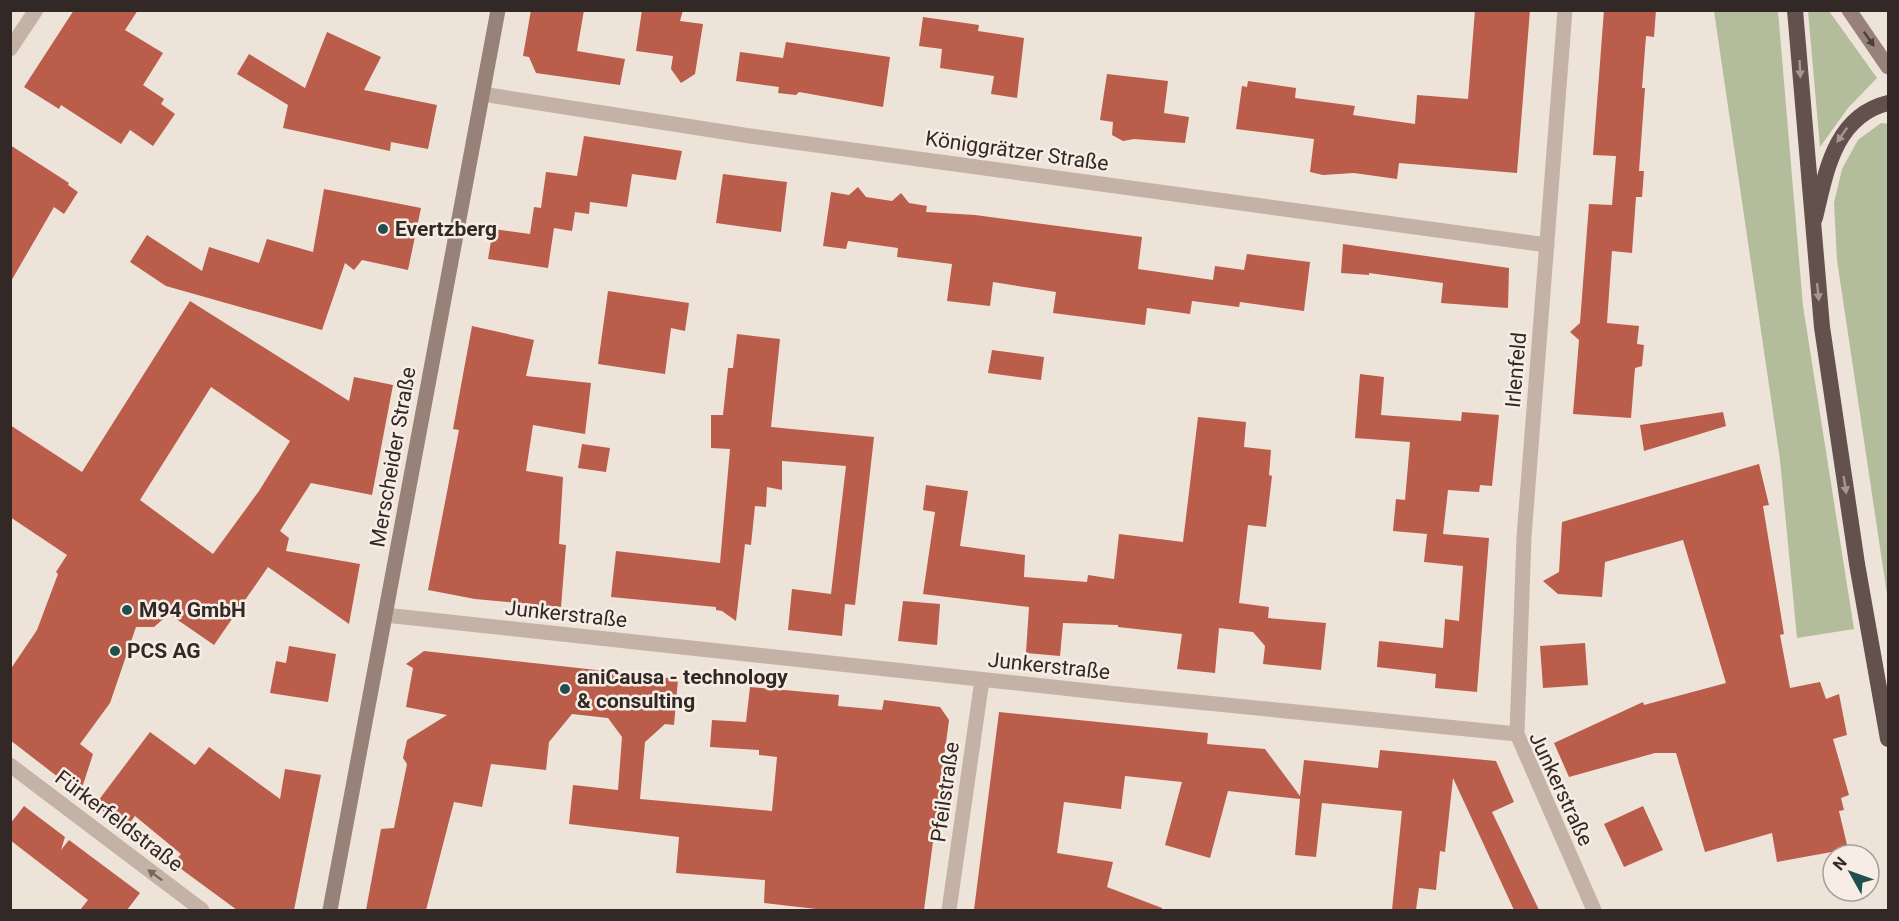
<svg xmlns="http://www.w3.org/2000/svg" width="1899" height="921" font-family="Roboto,sans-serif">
  <rect width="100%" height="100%" fill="#eee3d9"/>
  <!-- green -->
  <g fill="#b3bc9b">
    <path d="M1714,11H1778L1803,306L1854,629L1797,638L1780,460Z"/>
    <path d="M1808,11H1829L1877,78L1848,108L1820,147Z"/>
    <path d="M1881,123L1888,124V601L1837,260L1834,203L1842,169L1858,140Z"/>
  </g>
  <!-- building -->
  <g fill="#ba5d4b" fill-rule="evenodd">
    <path d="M74,10H138L125,30L163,53L143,85L164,99L161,104L175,114L153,146L130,130L121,144L61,105L59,109L24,87Z"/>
    <path d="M531,10H584L577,51L625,59L620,85L536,73L529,57L523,56Z"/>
    <path d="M642,10H683L680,21L703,24L695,74L681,83L671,69L673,56L636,51Z"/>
    <path d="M1475,10H1530L1517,173L1399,163L1397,179L1354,173L1323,175L1310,172L1314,139L1236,129L1242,86L1247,87L1248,81L1296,88L1295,98L1355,106L1353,115L1415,124L1417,95L1468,99Z"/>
    <path d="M1604,10H1656L1654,37L1646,36L1642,88H1645L1639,171H1644L1642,197H1636L1632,253L1612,251L1607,323L1639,326L1637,344L1644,345L1642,366L1635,368L1631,418L1573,414L1579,340L1570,332L1580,323L1589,204L1612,205L1616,156L1593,155Z"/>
    <path d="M923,17L979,25L978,31L1024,38L1017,98L991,94L994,76L940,68L942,49L919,46Z"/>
    <path d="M327,32L381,57L364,90L437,105L428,149L391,142L390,151L283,128L288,105L237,74L249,54L305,88Z"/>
    <path d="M786,42L890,57L883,107L799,92L796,95L778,93L779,87L736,81L740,52L783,58Z"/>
    <path d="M1107,74L1168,81L1164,113L1189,117L1185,143L1134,139L1123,141L1112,135L1113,122L1100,120Z"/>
    <path d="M584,136L682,151L676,180L632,174L627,207L590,202L589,214L575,212L572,231L554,228L548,268L488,259L493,229L530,234L534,207L541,208L546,172L577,176Z"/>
    <path d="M10,145L69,183L68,185L78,192L64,214L54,207L10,283Z"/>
    <path d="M723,174L787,182L781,232L716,223Z"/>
    <path d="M858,187L866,197L892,201L901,193L909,203L927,206L926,212L975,215L1142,237L1138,269L1213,280L1215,266L1244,270L1247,254L1310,262L1304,311L1240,302L1239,307L1192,301L1190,314L1147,308L1145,325L1053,313L1056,292L993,282L990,306L947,301L952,264L897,257L898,248L848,241L846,249L823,246L831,192L849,195Z"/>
    <path d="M324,189L421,208L408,270L362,260L354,270L345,263L322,330L166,286L130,262L147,235L202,271L209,247L259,263L267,239L313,252Z"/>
    <path d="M1343,244L1509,268L1508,308L1441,303L1443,283L1369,273V275L1341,273Z"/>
    <path d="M608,291L689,303L685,331L671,328L665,374L598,364Z"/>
    <path d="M190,301L349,401L354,377L393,385L372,495L311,483L280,531L289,538L286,551L360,564L349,624L268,567L214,645L169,614L154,627H136L110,703L80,744L93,754L80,794L10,740V670L37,630L58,574L56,572L67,555L10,517V425L82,472ZM211,387L290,441L259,491L213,554L140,500Z"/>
    <path d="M472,326L534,340L526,376L591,383L585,434L533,425L526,471L563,477L559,544L566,545L561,607L475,599L428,590L459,430L453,429Z"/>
    <path d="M737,334L780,339L771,427L874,437L855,605L845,604L842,636L788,630L792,589L831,594L846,466L782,461V490L767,487L766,507L755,506L751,545L745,544L736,621L722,611L716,610V607L611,597L616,551L720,563L730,449L711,448V415H723L728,368H733Z"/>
    <path d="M992,350L1044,357L1041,380L988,373Z"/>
    <path d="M1360,374L1384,377L1381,415L1461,421L1462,412L1499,415L1492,486L1480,485L1479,492L1448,490L1443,534L1489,538L1477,692L1435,688L1436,674L1377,667L1379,641L1443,648L1445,619L1459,621L1463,566L1424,562L1427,534L1393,531L1396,499L1405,500L1410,442L1355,438Z"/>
    <path d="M1723,412L1726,426L1644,451L1640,425Z"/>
    <path d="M1198,417L1246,422L1244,447L1271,450L1269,475L1272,476L1266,527L1248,525L1239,603L1269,607L1268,618L1326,623L1321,670L1263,664L1265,646L1253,632L1219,628L1215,673L1177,669L1182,634L1118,627V625L1063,623L1060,656L1026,653L1029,607L923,594L935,512L923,510L926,485L968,491L960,546L1025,555L1024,577L1087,582L1088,575L1114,579L1119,534L1183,542Z"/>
    <path d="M582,444L610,448L606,472L578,468Z"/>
    <path d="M1759,464L1769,505L1763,506L1784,634L1780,635L1790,688L1820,682L1826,699L1839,694L1847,735L1833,739L1849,795L1841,798L1844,810L1839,811L1848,849L1777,862L1772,833L1705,852L1676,753H1655L1569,777L1554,743L1643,702L1644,705L1726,683L1683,540L1605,562L1602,597L1558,594L1543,581L1559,572L1562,522Z"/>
    <path d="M903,601L940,604L937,645L898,641Z"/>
    <path d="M1585,643L1588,685L1543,688L1540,646Z"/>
    <path d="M289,646L336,654L328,702L270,693L276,661L286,663Z"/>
    <path d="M424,651L678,679L674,725L665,724L645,742L640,799L772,811L777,757L759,755V750L710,747L712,720L746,722L750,687L839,695L838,706L882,710L884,700L940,707L949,720L924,910H825L764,903L765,880L676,873L679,837L569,824L573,785L618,790L622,737L608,718L572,714L549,742L546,770L491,764L482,807L454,802L426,910H366L381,829L394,828L407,764L403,758L407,740L447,715L406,707L413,668L406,664Z"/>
    <path d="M999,712L1208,733L1207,744L1265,749L1300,796L1304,760L1378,768L1380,750L1496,761L1514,802L1492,812L1539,910H1514L1453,778L1445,852L1440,851L1436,890L1419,888L1416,910H1392L1402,811L1322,803L1316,857L1295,855L1300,799L1228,791L1210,858L1165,845L1182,782L1125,776L1121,809L1064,802L1057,853L1113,862L1107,887L1162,908V910H974Z"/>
    <path d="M150,732L195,765L209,747L280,799L285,769L321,775L294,910H237L173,863L181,854L135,816L126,828L95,805Z"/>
    <path d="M24,806L65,837L61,850L69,840L140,893L127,910H80L88,900L10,840V824Z"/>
    <path d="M1643,806L1663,850L1624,867L1604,824Z"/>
  </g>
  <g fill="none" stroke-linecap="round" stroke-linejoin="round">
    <!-- minor -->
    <g stroke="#c5b2a6" stroke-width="15">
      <path d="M1565,10L1524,537L1517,734L1594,910"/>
      <path d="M10,49L36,10"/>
      <path d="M482,94L750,136L1547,245"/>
      <path d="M385,615L1136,696L1517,734"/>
      <path d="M10,765L202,910"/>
      <path d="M949,910L982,680"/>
    </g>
    <!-- secondary -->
    <g stroke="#988178" stroke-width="15">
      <path d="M1849,10L1888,67"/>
      <path d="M330,910L498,10"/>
    </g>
    <!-- trunk -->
    <g stroke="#62514c" stroke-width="16">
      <path d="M1795,10L1822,327L1857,564L1888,739"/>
      <path d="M1815,218C1826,171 1835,116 1888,103"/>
    </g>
  </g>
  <!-- one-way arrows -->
  <defs><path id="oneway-solid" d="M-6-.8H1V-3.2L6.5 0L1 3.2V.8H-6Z" transform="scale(1.5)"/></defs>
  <use fill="#4c3f3a" href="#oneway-solid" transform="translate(1869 39) rotate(55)"/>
  <g fill="#a59791">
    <use href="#oneway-solid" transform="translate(1800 69) rotate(87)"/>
    <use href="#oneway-solid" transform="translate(1842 135) rotate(125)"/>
    <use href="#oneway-solid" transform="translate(1818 292) rotate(84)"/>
    <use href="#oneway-solid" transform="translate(1845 485) rotate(81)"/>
  </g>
  <use fill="#746760" href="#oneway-solid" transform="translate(155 875) rotate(-143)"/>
  <!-- markers -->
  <g fill="#204f4e" stroke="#f7ede5" stroke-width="2">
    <circle cx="383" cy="229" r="6"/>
    <circle cx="127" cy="610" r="6"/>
    <circle cx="115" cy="651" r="6"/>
    <circle cx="565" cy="689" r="6"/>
  </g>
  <g text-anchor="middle" stroke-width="5" stroke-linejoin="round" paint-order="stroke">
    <!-- street labels -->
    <g font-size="21" fill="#322926" stroke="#f7ede5">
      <text transform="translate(1017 151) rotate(8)" y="7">Königgrätzer Straße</text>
      <text transform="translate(1516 370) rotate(-85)" y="7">Irlenfeld</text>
      <text transform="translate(393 457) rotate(-80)" y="7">Merscheider Straße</text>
      <text transform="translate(566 614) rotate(6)" y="7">Junkerstraße</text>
      <text transform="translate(1049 666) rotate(6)" y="7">Junkerstraße</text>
      <text transform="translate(1561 789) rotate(65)" y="7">Junkerstraße</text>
      <text transform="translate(945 792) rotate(-82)" y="7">Pfeilstraße</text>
      <text transform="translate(119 821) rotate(37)" y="7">Fürkerfeldstraße</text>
    </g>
    <!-- poi labels -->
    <g font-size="21" font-weight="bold" fill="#322926" stroke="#f7ede5" text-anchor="start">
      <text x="395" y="236">Evertzberg</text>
      <text x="139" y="617">M94 GmbH</text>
      <text x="127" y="658">PCS AG</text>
      <text x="577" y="684">aniCausa - technology<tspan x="577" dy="24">&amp; consulting</tspan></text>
    </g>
  </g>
  <!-- border -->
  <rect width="1899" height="921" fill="none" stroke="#322926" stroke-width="24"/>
  <!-- north arrow -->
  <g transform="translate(1851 873) rotate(310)"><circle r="28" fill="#f7ede5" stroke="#a89f99" stroke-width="1.5"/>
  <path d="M0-4.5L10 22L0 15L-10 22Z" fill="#204f4e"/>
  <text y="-9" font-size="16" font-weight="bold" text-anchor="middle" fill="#322926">N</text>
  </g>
</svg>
